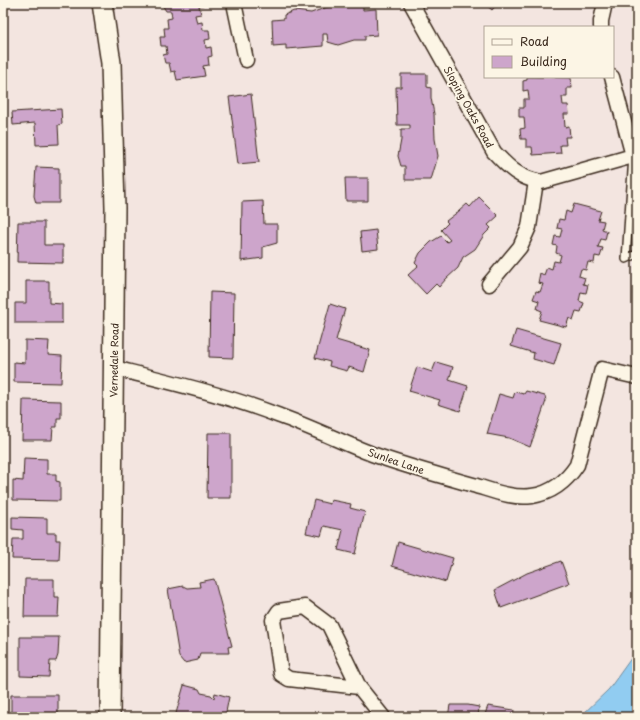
<svg xmlns="http://www.w3.org/2000/svg" width="640" height="720" font-family="'Playpen Sans',sans-serif">
  <rect width="100%" height="100%" fill="#f3e5e0"/>
  <filter id="ink" filterUnits="userSpaceOnUse"><feTurbulence type="fractalNoise" baseFrequency=".025" numOctaves="2"/><feDisplacementMap in="SourceGraphic" scale="8" xChannelSelector="R" yChannelSelector="G"/><feConvolveMatrix kernelMatrix="1 2 1 2 8 2 1 2 1" color-interpolation-filters="sRGB"/></filter>
  <g filter="url(#ink)">
    <!-- water -->
    <path fill="#91ccf1" stroke="#6f8b9d" d="M637,650V717H580L609,689Z"/>
    <!-- building -->
    <g fill="#cda5cb" stroke="#3b2a1e">
      <path d="M161,3H205V5L199,6L201,14L195,15L197,23L202,22L203,30H209L210,39L205,40L206,48L211,47L212,56L208,57L209,65L203,66L205,76L177,80L175,71L171,72L169,63H165L163,55L167,54L166,46H161L160,37H165L164,28H168L167,19L172,18L171,11H166Z"/>
      <path d="M484,3H498L492,10Z"/>
      <path d="M336,4L353,6H363V10L376,9L377,35L365,36V40H354L338,45L328,42L327,34H323V46L286,49V45L273,46L272,20L284,19V15L294,11L311,13Z"/>
      <path d="M401,74H427V87L431,88V98L434,114L435,139L438,156L431,180H405V166H401L398,156L401,140V129H410V125H397L396,87H401Z"/>
      <path d="M527,77L571,78L572,88H567V97H562L563,105H568L569,114H564L565,127L569,126L570,137H565L566,145H560L561,153L533,155L532,147H526V139H521L520,129L525,128L524,117H519V108H524V99H529L528,90L523,91V81L527,80Z"/>
      <path d="M251,94L259,162L238,164L229,97Z"/>
      <path d="M61,109L62,124L58,125L59,144L36,145L35,123L13,125L12,112Z"/>
      <path d="M36,167L59,168V203H36L34,196Z"/>
      <path d="M345,178H368V201H346Z"/>
      <path d="M479,197L498,216L488,225L491,228L484,235L475,249L463,257L458,268L446,279L439,287L436,284L426,294L408,275L418,266L415,263L420,253L431,242L441,236L447,242L450,240L441,230L448,223L446,221L459,211L467,204L470,207Z"/>
      <path d="M263,201L264,224H277V243L263,247V258L241,261L242,202Z"/>
      <path d="M574,204L601,211L598,220L604,221L602,229L607,231L605,240L601,239L598,247L603,248L600,257L595,256L594,263L588,262L586,270L581,269L579,276L585,278L583,284L588,285L586,293L581,292L579,301L584,303L581,312L576,311L573,320L569,318L566,327L539,320L542,311L537,309L539,301L533,299L536,291L540,292L543,284L538,283L540,273L544,275L547,267L552,269L554,261L559,262L561,255L556,253L557,246L553,245L555,236L560,237L562,229L557,228L559,219L564,220L566,211L571,213Z"/>
      <path d="M18,222H44V245H63V263L17,262Z"/>
      <path d="M376,230L378,249L362,251L360,232Z"/>
      <path d="M26,281H49V303L62,304V323H15V303H26Z"/>
      <path d="M210,292L234,293L233,358L209,357Z"/>
      <path d="M330,304L345,309L336,340L370,350L364,372L349,367L347,371L329,366L330,362L315,358Z"/>
      <path d="M516,330L561,343L554,365L533,359L534,353L511,346Z"/>
      <path d="M25,340L49,341L48,355L62,356L61,383L14,382V362L25,363Z"/>
      <path d="M436,362L453,367L449,380L468,386L460,411L438,404L440,400L409,391L417,367L432,372Z"/>
      <path d="M526,391L545,396L546,401L530,447L509,438L487,434L499,394L513,398L515,392L524,394Z"/>
      <path d="M23,400L61,401V418H57V427H53L52,440H22Z"/>
      <path d="M208,433H231V498H207Z"/>
      <path d="M24,458L47,459V474H56V481L60,482V501L13,500V480L23,481Z"/>
      <path d="M314,500L330,504L331,500L351,504L350,508L365,512L355,554L338,550L343,530L324,526L321,536L306,533Z"/>
      <path d="M12,517L47,518V533H56V540H60L59,560L12,559L13,539H23V530L12,529Z"/>
      <path d="M398,542L453,558L446,582L392,566Z"/>
      <path d="M561,561L569,583L501,608L495,590L527,573Z"/>
      <path d="M25,579H54V597H59L58,617H24Z"/>
      <path d="M214,579L232,646L228,647L229,653H200L198,660L184,663L179,657L168,589L183,586L187,588L200,587L199,582Z"/>
      <path d="M20,637H59L58,655L56,661H50L49,677L20,676Z"/>
      <path d="M184,685L199,689L201,693L211,695L214,698L215,693L229,697L225,717H175Z"/>
      <path d="M11,695H58V715H54V717H21V715H11Z"/>
      <path d="M450,705H468L479,707L478,717H448Z"/>
      <path d="M488,706L514,710L513,717H484Z"/>
    </g>
    <g fill="none" stroke-linecap="round" stroke-linejoin="round">
      <!-- lane casing -->
      <g stroke="#3b2a1e" stroke-width="10">
        <path id="lane" d="M635,156H633L626,259L637,254"/>
      </g>
      <!-- street casing -->
      <g stroke="#3b2a1e" stroke-width="17">
        <g id="street">
          <path d="M234,3L246,60"/>
          <path d="M411,3L494,152C509,168 519,178 541,182L633,156L612,77"/>
          <path d="M601,27V21L605,3"/>
          <path d="M489,284L520,247L529,227L536,181"/>
          <path d="M114,368C170,382 226,395 280,416C311,427 341,442 372,454C405,466 439,475 473,485C491,490 512,499 532,496C552,493 566,482 577,465L602,369L637,377"/>
          <path d="M359,687L289,679L281,674L273,620L279,611L305,607L329,625L359,687L383,717"/>
        </g>
      </g>
      <!-- secondary casing -->
      <g stroke="#3b2a1e" stroke-width="22">
        <path id="secondary" d="M102,3L111,63L115,208L110,717"/>
      </g>
      <!-- lane -->
      <use href="#lane" stroke="#fcf5e5" stroke-width="7"/>
      <!-- street -->
      <use href="#street" stroke="#fcf5e5" stroke-width="14"/>
      <!-- secondary -->
      <use href="#secondary" stroke="#fcf5e5" stroke-width="19"/>
    </g>
  </g>
  <g text-anchor="middle" stroke-width="4" stroke-linejoin="round" paint-order="stroke">
    <!-- street labels -->
    <g font-size="10" fill="#3b2a1e" stroke="#fcf5e5">
      <text transform="translate(469 107) rotate(61)" y="4">Sloping Oaks Road</text>
      <text transform="translate(114 360) rotate(-89)" y="4">Vernedale Road</text>
      <text transform="translate(396 461) rotate(19)" y="4">Sunlea Lane</text>
    </g>
  </g>
  <!-- margin -->
  <rect width="640" height="720" fill="none" stroke="#fcf5e5" stroke-width="16"/>
  <rect x="8" y="8" width="624" height="704" fill="none" stroke="#3b2a1e" stroke-width="1.5" filter="url(#ink)"/>
  <!-- legend -->
  <rect x="484" y="26" width="130" height="52" fill="#fcf5e5" stroke="#afa495"/>
  <rect x="492" y="39" width="20" height="6" fill="#fcf5e5" stroke="#afa495"/>
  <text x="520" y="46" font-size="12" fill="#3b2a1e">Road</text>
  <rect x="492" y="56" width="20" height="12" fill="#cda5cb" stroke="#afa495"/>
  <text x="520" y="66" font-size="12" fill="#3b2a1e">Building</text>
</svg>
